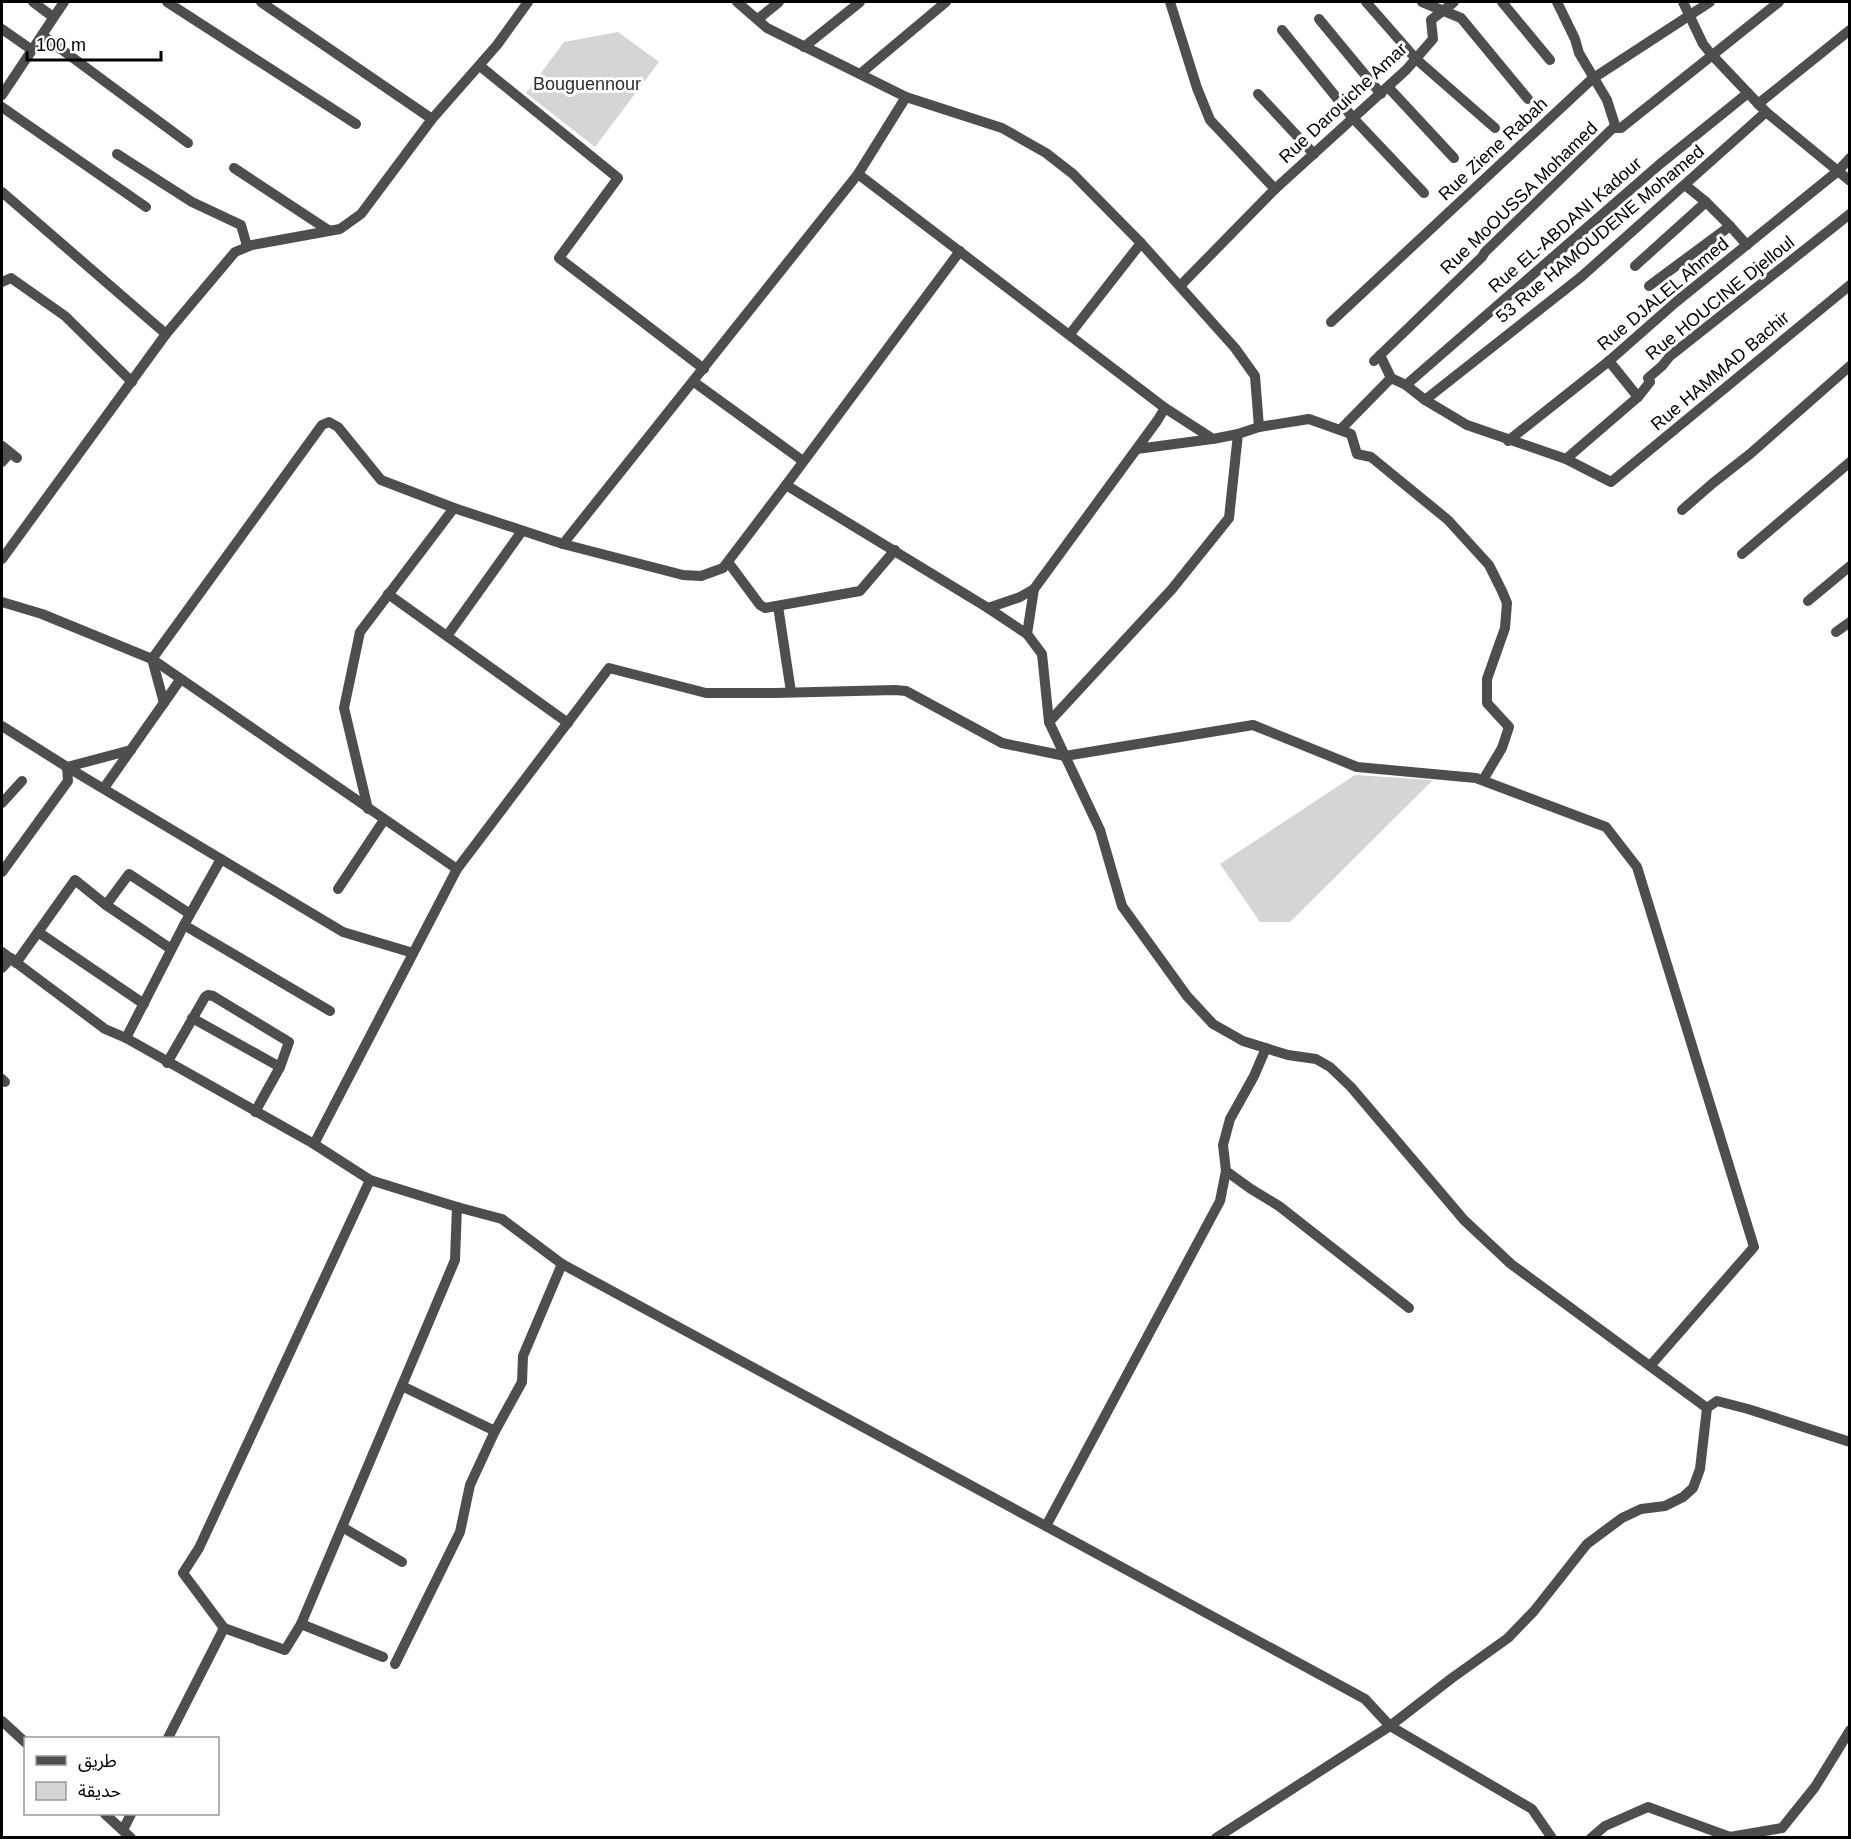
<svg xmlns="http://www.w3.org/2000/svg" width="1851" height="1839" font-family="Arial,'Noto Sans Arabic',sans-serif">
  <rect width="100%" height="100%" fill="#fff"/>
  <!-- green -->
  <g fill="#d5d5d5">
    <path d="M618,32L659,62L595,147L526,93L564,42Z"/>
    <path d="M1355,775L1433,780L1290,922H1260L1220,864Z"/>
  </g>
  <g fill="none" stroke-linecap="round" stroke-linejoin="round">
    <!-- minor -->
    <g stroke="#4e4e4e" stroke-width="10">
      <path d="M33,2L53,17"/>
      <path d="M167,2L356,124"/>
      <path d="M261,2L432,119"/>
      <path d="M737,2L767,28L906,97L1002,128L1046,153L1073,174L1141,243L1235,348L1255,376L1259,427L1238,434L1229,518L1172,589L1049,722"/>
      <path d="M1170,2L1197,88L1210,120L1275,189"/>
      <path d="M1366,2L1416,59L1495,128"/>
      <path d="M1422,2L1461,18L1528,99"/>
      <path d="M1502,2L1550,60"/>
      <path d="M1557,2L1575,39L1579,53L1607,100L1615,125"/>
      <path d="M1683,2L1703,44L1711,54L1766,112L1850,181"/>
      <path d="M758,19L779,2"/>
      <path d="M1319,19L1381,94"/>
      <path d="M2,29L32,50"/>
      <path d="M1282,30L1353,118L1424,193"/>
      <path d="M42,35L188,143"/>
      <path d="M804,47L860,2"/>
      <path d="M480,66L618,178L559,258L704,369"/>
      <path d="M860,74L946,2"/>
      <path d="M1388,87L1454,158"/>
      <path d="M1258,94L1314,154"/>
      <path d="M2,95L64,2"/>
      <path d="M1758,104L1850,30"/>
      <path d="M2,107L146,207"/>
      <path d="M117,154L192,202L241,225L247,246"/>
      <path d="M234,168L328,230"/>
      <path d="M858,174L1165,408"/>
      <path d="M2,192L166,334"/>
      <path d="M1730,226L1747,245"/>
      <path d="M1635,266L1706,202L1685,185"/>
      <path d="M2,282L11,278L65,316L132,382"/>
      <path d="M1181,285L1275,189L1406,70L1433,39L1431,20L1454,2"/>
      <path d="M1649,286L1730,226L1706,202"/>
      <path d="M1331,322L1592,79L1710,2"/>
      <path d="M1070,334L1141,243"/>
      <path d="M1380,355L1391,378"/>
      <path d="M1374,361L1482,257L1485,252L1613,128H1621L1779,2"/>
      <path d="M1609,361L1638,397"/>
      <path d="M694,382L803,461"/>
      <path d="M1406,385L1660,164L1748,93"/>
      <path d="M1425,400L1581,277L1766,112"/>
      <path d="M1259,427L1309,419L1351,434L1357,454L1371,457L1448,520L1489,565L1502,591L1507,603L1505,628L1487,679V703L1509,727L1502,748L1483,780"/>
      <path d="M1340,430L1391,378L1406,385L1425,400L1467,425L1566,459L1611,482L1850,285"/>
      <path d="M1508,441L1609,361L1676,302L1838,171L1850,158"/>
      <path d="M2,446L17,458"/>
      <path d="M1137,449L1212,439"/>
      <path d="M1566,459L1638,397L1650,382L1648,378L1662,366L1670,356L1850,214"/>
      <path d="M2,462L10,453"/>
      <path d="M786,485L960,251"/>
      <path d="M1682,510L1713,483L1750,454L1850,366"/>
      <path d="M563,544L858,174L906,97"/>
      <path d="M1742,554L1850,462"/>
      <path d="M2,559L166,334L235,252L252,245L340,229L361,214L432,119L497,45L528,2"/>
      <path d="M728,562L760,605L765,608L860,591L895,550"/>
      <path d="M388,594L568,723"/>
      <path d="M1808,601L1850,566"/>
      <path d="M2,602L42,614L152,659L457,869"/>
      <path d="M778,606L791,692"/>
      <path d="M988,608L1027,634L1042,654L1049,722L1100,830L1122,906L1187,996L1213,1024L1243,1041L1288,1055L1316,1059L1330,1067L1351,1087L1464,1220L1511,1264L1707,1408"/>
      <path d="M1836,632L1850,622"/>
      <path d="M1027,634L1034,589"/>
      <path d="M447,636L522,531"/>
      <path d="M164,703L152,659L322,425L329,422L338,427L381,480L454,508L563,544L683,575L701,576L723,568L786,485L988,608L1020,597L1034,589L1157,421L1165,408L1213,439L1238,434"/>
      <path d="M2,726L67,767L68,781L2,872"/>
      <path d="M67,767L343,932L413,953"/>
      <path d="M67,767L131,750"/>
      <path d="M104,788L180,680"/>
      <path d="M2,803L22,781"/>
      <path d="M368,809L344,708L360,632L454,508"/>
      <path d="M338,889L384,820"/>
      <path d="M106,905L129,874L190,914"/>
      <path d="M184,925L330,1011"/>
      <path d="M38,932L144,1004"/>
      <path d="M2,952L105,1029L126,1038L314,1144L457,869L609,668L706,693H775L895,690L906,691L1002,743L1065,756L1253,725L1357,767L1476,778L1606,827L1637,867L1754,1247L1651,1365"/>
      <path d="M16,963L75,880L106,905L171,949"/>
      <path d="M2,968L11,958"/>
      <path d="M192,1018L280,1067"/>
      <path d="M126,1038L184,925L221,859"/>
      <path d="M167,1063L205,997L208,995L213,996L289,1042L280,1067L255,1112"/>
      <path d="M2,1079L5,1082"/>
      <path d="M1226,1171L1251,1189L1279,1206L1409,1308"/>
      <path d="M457,1207L502,1219L562,1264L1365,1699L1390,1726L1532,1809L1552,1838"/>
      <path d="M402,1386L495,1431"/>
      <path d="M1046,1526L1220,1201L1226,1171L1223,1145L1230,1119L1254,1076L1266,1048"/>
      <path d="M342,1527L402,1562"/>
      <path d="M301,1624L383,1657"/>
      <path d="M224,1628L285,1650L301,1624L455,1260L457,1207L370,1180"/>
      <path d="M395,1664L460,1532L470,1485L495,1431L522,1382L523,1356L562,1264"/>
      <path d="M2,1721L26,1743"/>
      <path d="M168,1738L224,1628L183,1573L199,1548L370,1180L314,1144"/>
      <path d="M105,1814L131,1838"/>
      <path d="M123,1830L131,1814"/>
      <path d="M1216,1838L1390,1726L1452,1678L1508,1638L1534,1611L1587,1544L1622,1518L1641,1509L1665,1506L1683,1497L1693,1488L1700,1469L1707,1408L1717,1401L1748,1409L1850,1442"/>
      <path d="M1591,1838L1605,1826L1648,1807L1730,1837L1782,1828L1815,1787L1850,1730"/>
    </g>
  </g>
  <g text-anchor="middle" stroke-width="6" stroke-linejoin="round" paint-order="stroke">
    <!-- park labels -->
    <g font-size="18" fill="#2c2c2c" stroke="#fff">
      <text x="587" y="90">Bouguennour</text>
    </g>
    <!-- street labels -->
    <g font-size="18" fill="#000" stroke="#fff">
      <text transform="translate(1343 103) rotate(-43)" y="6">Rue Darouiche Amar</text>
      <text transform="translate(1493 149) rotate(-43)" y="6">Rue Ziene Rabah</text>
      <text transform="translate(1519 198) rotate(-44)" y="6">Rue MoOUSSA Mohamed</text>
      <text transform="translate(1565 225) rotate(-41)" y="6">Rue EL-ABDANI Kadour</text>
      <text transform="translate(1600 234) rotate(-40)" y="6">53 Rue HAMOUDENE Mohamed</text>
      <text transform="translate(1663 294) rotate(-40)" y="6">Rue DJALEL Ahmed</text>
      <text transform="translate(1720 298) rotate(-39)" y="6">Rue HOUCINE Djelloul</text>
      <text transform="translate(1720 371) rotate(-40)" y="6">Rue HAMMAD Bachir</text>
    </g>
  </g>
  <!-- border -->
  <rect width="1851" height="1839" fill="none" stroke="#000000" stroke-width="6"/>
  <!-- legend -->
  <rect x="24" y="1737" width="195" height="78" fill="#ffffff" stroke="#999999" stroke-width="1.5"/>
  <rect x="36" y="1756" width="30" height="9" fill="#4e4e4e" stroke="#999999" stroke-width="1.5"/>
  <text x="78" y="1767" font-size="18" fill="#000000">طريق</text>
  <rect x="36" y="1782" width="30" height="18" fill="#d5d5d5" stroke="#999999" stroke-width="1.5"/>
  <text x="78" y="1797" font-size="18" fill="#000000">حديقة</text>
  <!-- scale -->
  <path d="M27 51v9h134v-9" fill="none" stroke="#000000" stroke-width="3"/>
  <text x="36" y="51" font-size="18" fill="#000000" stroke="#ffffff" stroke-width="4.5" paint-order="stroke">100 m</text>
</svg>
